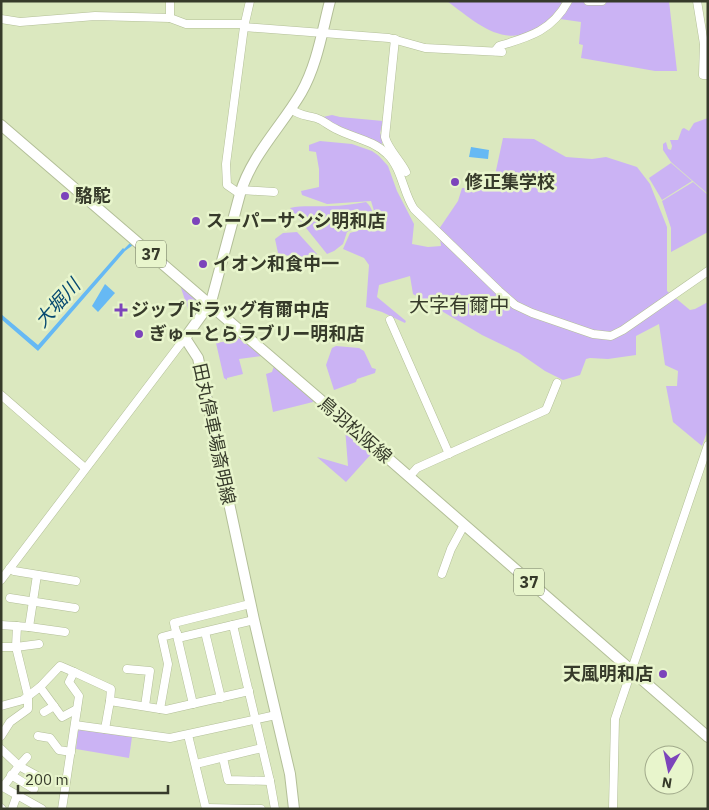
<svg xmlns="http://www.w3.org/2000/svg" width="709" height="810" font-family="'IBM Plex Sans','Noto Sans JP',sans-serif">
  <rect width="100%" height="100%" fill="#dbe8bf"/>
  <!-- green -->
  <g fill="#cbb3f4">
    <path d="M447,1H561L562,4C556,10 552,19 544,24C506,52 478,24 447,1Z"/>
    <path d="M572,1C586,1 597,6 611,1H669L677,71H655L581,58L583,45L579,44L581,22L560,19Z"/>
    <path d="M332,115L340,117L383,121L380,133L383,141L381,146L337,127L323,117Z"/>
    <path d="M708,118V194L671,162L663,150V144L666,142L668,149L671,150L672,146L670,140H678L682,129L684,128L689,131L694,123Z"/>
    <path d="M503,138L534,139L566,157L592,159L606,157L637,167L650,184L667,227V291L690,310L695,309L708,302V429L702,446L673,422L666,386H677L678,371L665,365L659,324L636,336V355L608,359L590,358L586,359L580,375L563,380L545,371L519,353L482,335L413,294L410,276L379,285L377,297L406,321L405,323L382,312L366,307L369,265L364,258L343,249L350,233L378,224L371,201L327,204L302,195L301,191L319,187V169L316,152L309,151V145L320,141L352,144L372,151L379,156L388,166L397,191L414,224L412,244L428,247L441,246L439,229L458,201L462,188L492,189Z"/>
    <path d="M671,163L692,181L662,200L649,178Z"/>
    <path d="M693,182L708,195V232L671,252V228L662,201Z"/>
    <path d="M366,202C373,208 373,214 374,223L352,229L347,232L343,244L334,251L327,254L290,208C303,205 316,207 330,206C342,206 354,204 366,202Z"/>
    <path d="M297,232L317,254C303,259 291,257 278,253L275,239L283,233Z"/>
    <path d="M180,285L195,299L198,312L192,321Z"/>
    <path d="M237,337L262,356L239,359L243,374L227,378V380L224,378L216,343L234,340Z"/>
    <path d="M336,346L359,348L364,351L372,368L376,369L375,373L357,379L356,382L334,390L326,365L332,348Z"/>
    <path d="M274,366L314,400L313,402L273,412L266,374L272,372Z"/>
    <path d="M345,428L373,452L346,482L317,457L348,466Z"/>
    <path d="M81,729L132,737L129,758L76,749L78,731Z"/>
  </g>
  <!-- water -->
  <g fill="#66b9f4">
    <path d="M471,147L489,150L488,159L469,157Z"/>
    <path d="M131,242L133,245L125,251L38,351L1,319V314L38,345L123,248L124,249Z"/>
    <path d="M105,284L115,293L98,312L92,306Z"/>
  </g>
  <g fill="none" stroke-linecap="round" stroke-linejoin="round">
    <!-- minor casing -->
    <g stroke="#b3bf98" stroke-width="9">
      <g id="minor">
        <path d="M588,1H602"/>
        <path d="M697,1L704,44L703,75H708"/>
        <path d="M170,18V1"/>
        <path d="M1,19L20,22L95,16L170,18L186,24H244"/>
        <path d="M244,27L389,38L425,48L502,52"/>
        <path d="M395,39L385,137C388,149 400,160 406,172"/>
        <path d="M495,51L499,46C529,37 552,31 568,1"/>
        <path d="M291,109C300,116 306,115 316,118C323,120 329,126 336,129C353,138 373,140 387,154C402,168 403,193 414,209L499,291L515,305L532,313L593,334L611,336L623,330L708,271"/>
        <path d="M241,190L274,192"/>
        <path d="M240,194L227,185L226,164L244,27L250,1"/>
        <path d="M390,320L449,454"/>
        <path d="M1,395L85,468"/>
        <path d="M409,477L417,468L546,410L557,383"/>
        <path d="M10,568L14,571L76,581"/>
        <path d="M442,574L451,549L464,525"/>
        <path d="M1,580L185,338"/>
        <path d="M10,598L75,608"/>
        <path d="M1,625L29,627L65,632"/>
        <path d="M233,625L270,781L275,809"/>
        <path d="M29,627L37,575"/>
        <path d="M205,632L221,698"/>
        <path d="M178,638L254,620"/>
        <path d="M1,647H16L39,644"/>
        <path d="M127,669L150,671L145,706"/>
        <path d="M40,687L62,717L77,709"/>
        <path d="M193,704L174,623L250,604"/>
        <path d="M1,706L23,700L40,687L60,666L74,672"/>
        <path d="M160,709L168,664L162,637L177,633"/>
        <path d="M44,712L54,706"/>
        <path d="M75,725L170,738L276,715"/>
        <path d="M105,729L110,701"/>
        <path d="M188,735L206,809"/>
        <path d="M1,736L10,722L28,709V696L16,647L17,626"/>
        <path d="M38,736L50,738L59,750L71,752"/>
        <path d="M1,749L19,766L3,787"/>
        <path d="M27,757L19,766L41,778"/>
        <path d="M223,758L228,780L270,781"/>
        <path d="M196,764L262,748"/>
        <path d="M11,775L34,789"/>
        <path d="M1,786L42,809"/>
        <path d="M1,808L2,809"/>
        <path d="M206,808L261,809"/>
        <path d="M12,809L17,795"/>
        <path d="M62,809L79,696L69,682L74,672L111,689L110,701L166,710L249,691"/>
        <path d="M613,809L615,719L708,445"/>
      </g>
    </g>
    <!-- major casing -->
    <g stroke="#b3bf98" stroke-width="12">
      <g id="major">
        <path d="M1,125L351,426L708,737"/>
        <path d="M294,809L290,774L254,620L198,358L185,338L211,302L240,194C251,156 281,127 301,93C317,65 322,32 330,1"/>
      </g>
    </g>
    <!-- minor -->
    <use href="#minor" stroke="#fff" stroke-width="8"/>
    <!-- major -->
    <use href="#major" stroke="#fff" stroke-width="10"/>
  </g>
  <!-- markers -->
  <g fill="#7c44bb" stroke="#e8f5cc" stroke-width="2">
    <circle cx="455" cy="182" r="5"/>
    <circle cx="65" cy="196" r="5"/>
    <circle cx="196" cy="221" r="5"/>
    <circle cx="203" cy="264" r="5"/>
    <path d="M118.5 302.5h5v5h5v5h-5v5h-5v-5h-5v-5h5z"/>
    <circle cx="139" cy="334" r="5"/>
    <circle cx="663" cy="674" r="5"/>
  </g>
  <g text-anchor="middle" stroke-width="5" stroke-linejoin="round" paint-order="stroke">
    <!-- shield labels -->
    <g fill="#e8f5cc" stroke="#6b725b" stroke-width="1">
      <rect x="136" y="240.5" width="30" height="27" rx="4"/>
      <rect x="514" y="568.5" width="30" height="27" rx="4"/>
    </g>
    <g font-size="16" font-weight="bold" fill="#363a2a">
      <text x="151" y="260">37</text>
      <text x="529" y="588">37</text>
    </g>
    <!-- poi labels -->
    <g font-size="18" font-weight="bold" fill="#363a2a" stroke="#e8f5cc" text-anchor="start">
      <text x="465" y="188">修正集学校</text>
      <text x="75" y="202">駱駝</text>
      <text x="206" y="227">スーパーサンシ明和店</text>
      <text x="213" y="270">イオン和食中一</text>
      <text x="131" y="316">ジップドラッグ有爾中店</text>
      <text x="149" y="340">ぎゅーとらラブリー明和店</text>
      <text x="653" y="680" text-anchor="end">天風明和店</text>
    </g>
    <!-- street labels -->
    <g font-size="18" fill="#363a2a" stroke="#e8f5cc">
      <text transform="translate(355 430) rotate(41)" y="6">鳥羽松阪線</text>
      <text transform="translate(214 434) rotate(78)" y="6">田丸停車場斎明線</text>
    </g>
    <!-- water labels -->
    <g font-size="19" font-style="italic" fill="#064970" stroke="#e8f5cc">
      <text transform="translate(57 303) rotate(-48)" y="7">大堀川</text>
    </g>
    <!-- quarter labels -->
    <g font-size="20" fill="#363a2a" stroke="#e8f5cc">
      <text x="459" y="312">大字有爾中</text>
    </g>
  </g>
  <!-- border -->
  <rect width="709" height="810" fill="none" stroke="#363a2a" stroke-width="5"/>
  <!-- north arrow -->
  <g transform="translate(669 770) rotate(189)"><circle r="24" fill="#e8f5cc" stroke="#a1aa8b"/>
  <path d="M0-4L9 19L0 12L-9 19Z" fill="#7c44bb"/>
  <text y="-8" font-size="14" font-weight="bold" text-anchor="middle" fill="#363a2a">N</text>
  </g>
  <!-- scale -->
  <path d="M18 785v8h150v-8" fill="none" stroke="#363a2a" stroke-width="2.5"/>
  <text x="25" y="785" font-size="15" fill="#363a2a" stroke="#e8f5cc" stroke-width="4" paint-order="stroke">200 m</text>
</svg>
